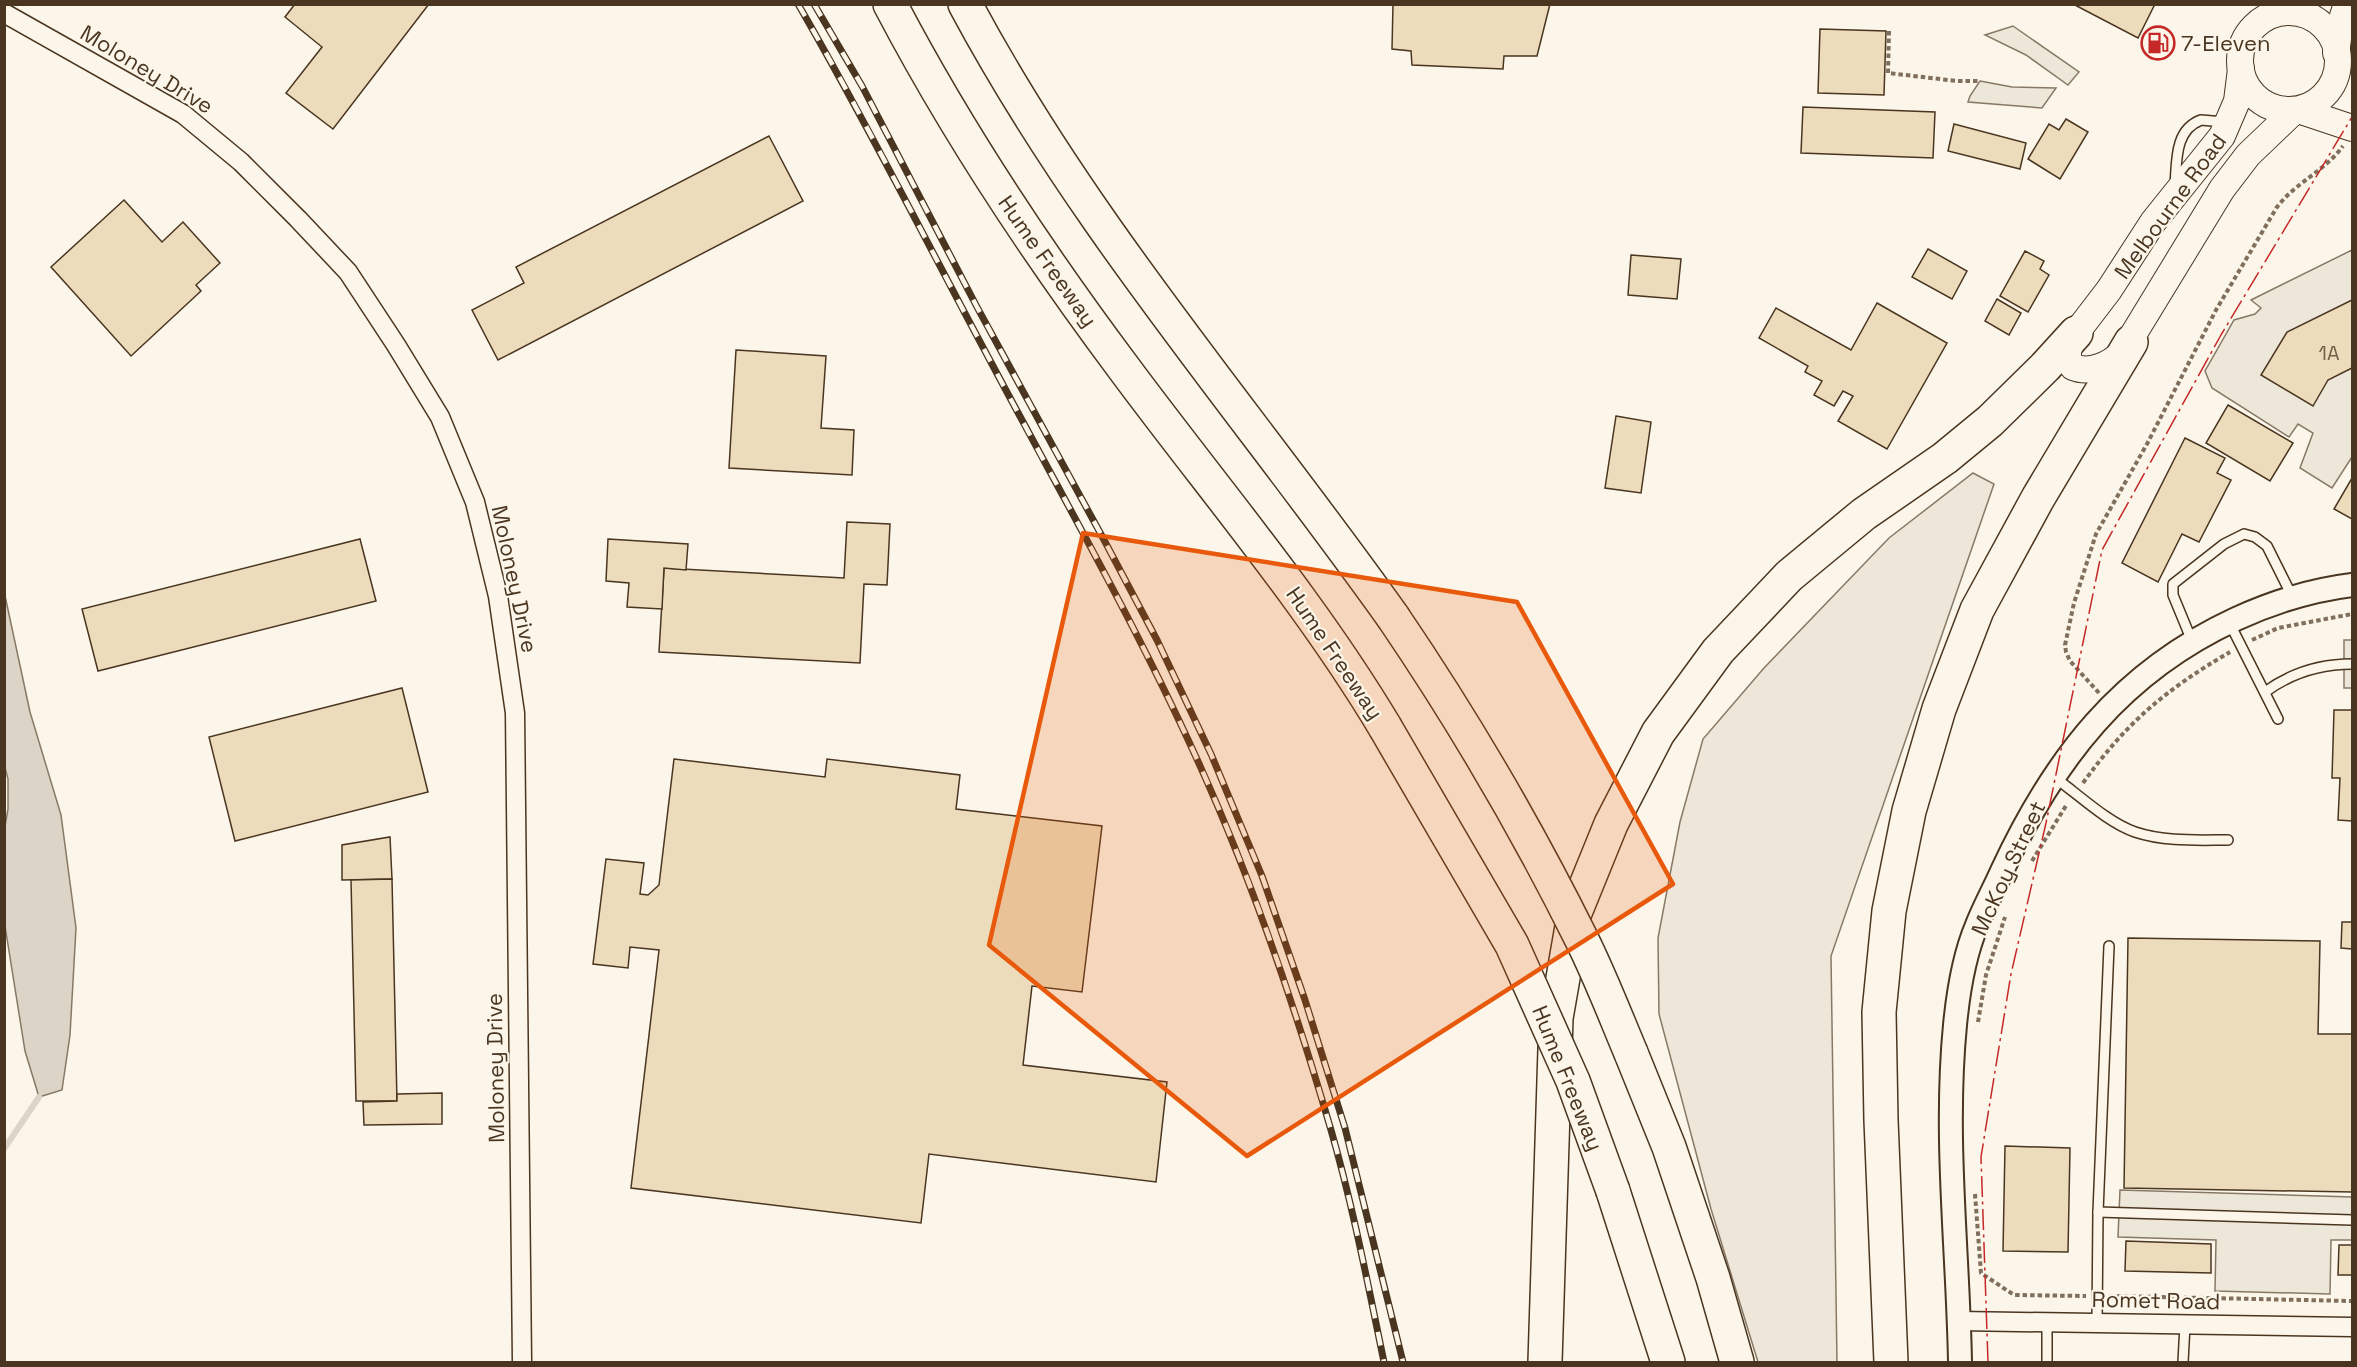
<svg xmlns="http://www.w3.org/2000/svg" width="2357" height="1367" font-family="'Space Grotesk',sans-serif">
  <rect width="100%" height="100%" fill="#fbf6e9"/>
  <!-- green -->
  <path fill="#ede6d9" stroke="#887966" stroke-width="1.5" d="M1973,473L1994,484L1831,956L1837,1362H1758L1711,1209L1659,1014L1658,938L1680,822L1703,739L1764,668L1889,538Z"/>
  <!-- parking -->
  <g fill="#ede7d9" stroke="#887966" stroke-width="1.5">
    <path d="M2013,26L2079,72L2068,85L2026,55L1985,35Z"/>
    <path d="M1980,81L2012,87L2056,88L2042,108L1968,102L1970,96Z"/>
    <path d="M2352,250V457L2332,488L2300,468L2313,433L2298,424L2289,437L2212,388L2205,371L2234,320L2255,314L2261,308L2251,300Z"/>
    <rect x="2344" y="640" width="8" height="48"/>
    <path d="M2120,1190L2352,1197V1240H2331L2330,1294L2215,1291L2216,1240L2118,1237Z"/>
  </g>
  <!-- water -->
  <path fill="#dcd4c6" stroke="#887966" stroke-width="1.5" d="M4,591L30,712L61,815L76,928L70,1035L62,1090L39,1097L25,1051L5,926L4,832L8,809V779L4,764Z"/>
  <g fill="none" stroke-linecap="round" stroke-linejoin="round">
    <!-- stream -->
    <path stroke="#dcd4c6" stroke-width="6" d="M4,1149L39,1097"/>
  </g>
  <!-- building -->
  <g fill="#ecdcbc" stroke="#4a3520" stroke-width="1.5">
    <path d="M295,4H429L333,129L286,93L322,47L285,17Z"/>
    <path d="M1393,4H1550L1537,56H1504L1503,69L1412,65L1411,51L1392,49Z"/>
    <path d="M2073,4H2155L2138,38Z"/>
    <path d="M1820,29L1886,31L1884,95L1818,93Z"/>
    <path d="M1803,107L1935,112L1933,158L1801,153Z"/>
    <path d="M2066,119L2088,132L2060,179L2028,159L2049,124L2059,130Z"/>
    <path d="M1954,124L2026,143L2020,169L1948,151Z"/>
    <path d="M769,136L803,201L498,360L472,310L524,283L516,267Z"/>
    <path d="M124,200L162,242L183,222L220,263L196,285L201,291L131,356L51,267Z"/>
    <path d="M1928,249L1967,271L1952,299L1912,277Z"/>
    <path d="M2025,251L2044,261L2040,269L2049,275L2028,312L2000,296Z"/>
    <path d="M1631,255L1681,259L1677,299L1628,295Z"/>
    <path d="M1997,299L2021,313L2009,335L1985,321Z"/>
    <path d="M2352,300V368L2328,380L2313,406L2261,375L2287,332Z"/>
    <path d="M1877,303L1947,343L1887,449L1838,421L1853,396L1843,391L1834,406L1814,395L1822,381L1805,372L1808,366L1759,338L1776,308L1851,350Z"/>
    <path d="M736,350L826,356L821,428L854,430L852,475L729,468Z"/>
    <path d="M2228,405L2293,443L2270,481L2206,443Z"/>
    <path d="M1616,416L1651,422L1641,493L1605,488Z"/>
    <path d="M2185,438L2225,458L2217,473L2231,480L2199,542L2182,534L2158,582L2122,563Z"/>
    <path d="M2352,478V519L2334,509Z"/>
    <path d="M847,522L890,524L887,585L864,584L860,663L659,652L664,568L844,578Z"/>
    <path d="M360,539L376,601L98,671L82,609Z"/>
    <path d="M608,539L688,544L686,570L664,568L662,609L627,607L629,583L606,581Z"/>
    <path d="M402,688L428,792L235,841L209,737Z"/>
    <path d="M2334,710H2352V821L2338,820L2340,778H2332Z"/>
    <path d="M674,759L825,777L827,759L960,775L956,809L1102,826L1082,992L1032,986L1023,1065L1167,1082L1156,1182L929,1154L921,1223L631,1188L659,950L630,947L628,968L593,964L606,859L644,863L640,894L648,895L659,885Z"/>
    <path d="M390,837L392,879L342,880V845Z"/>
    <path d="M392,879L397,1101H356L351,880Z"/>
    <path d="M2342,922H2352V949L2341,948Z"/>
    <path d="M2128,938L2320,941L2318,1034H2352V1192L2124,1188Z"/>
    <path d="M442,1093V1124L364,1125L363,1102L397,1101V1094Z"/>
    <path d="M2005,1146L2070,1148L2068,1252L2003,1251Z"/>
    <path d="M2126,1241L2211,1244V1273L2125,1271Z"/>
    <path d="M2339,1245H2352V1275H2338Z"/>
  </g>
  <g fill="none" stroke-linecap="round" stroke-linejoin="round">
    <!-- service casing -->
    <g stroke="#4a3520" stroke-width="12">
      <g id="service">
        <path d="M2175,185C2177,162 2174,130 2201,120L2224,122"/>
        <path d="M2229,622L2278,719"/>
        <path d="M2192,641L2173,595V584L2224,544L2244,534L2255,537L2267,546L2292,596"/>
        <path d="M2265,692C2291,673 2320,664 2352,664"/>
        <path d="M2054,777C2078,794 2108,823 2135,832C2165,842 2197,840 2228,840"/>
        <path d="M2098,1212L2109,946"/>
        <path d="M2047,1322V1362"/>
        <path d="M2097,1323L2098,1212L2352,1220"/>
        <path d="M2183,1362L2185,1325"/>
      </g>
    </g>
    <!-- minor casing -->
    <g stroke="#4a3520" stroke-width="21">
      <g id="minor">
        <path d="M4,13L183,114L241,162L298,219L348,272L396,345L440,417L475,502L498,596L515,713L522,1362"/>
        <path d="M1959,1321L2352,1327"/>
      </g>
    </g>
    <!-- tertiary casing -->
    <g stroke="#4a3520" stroke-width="26">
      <path id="tertiary" d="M1960,1362C1958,1250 1944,1138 1955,1025C1958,994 1965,953 1977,925C1984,907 1994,889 2002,871C2054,759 2121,672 2236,619C2273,602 2311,590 2352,585"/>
    </g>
    <!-- secondary casing -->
    <g stroke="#4a3520" stroke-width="28">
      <g id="secondary">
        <circle cx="2289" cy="61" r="49"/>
        <path d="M2336,53L2340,25L2347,4"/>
        <path d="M2241,69L2237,101L2222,136L2153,222L2109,290L2073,337L2068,351V359L2073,367C2090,374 2109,365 2122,353L2222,189L2248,155L2294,111"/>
        <path d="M2298,110L2352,128"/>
      </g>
    </g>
    <!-- motorway casing -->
    <g stroke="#4a3520" stroke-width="36">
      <g id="motorway">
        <path d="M890,4C957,132 1037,252 1123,367C1211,486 1309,600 1385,727"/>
        <path d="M965,4C1083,225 1248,413 1393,617"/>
        <path d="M1631,1053L1669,1147L1713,1278L1737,1362"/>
        <path d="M1613,1191L1668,1362"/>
        <path d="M1545,1362L1556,1018L1574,915L1611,824L1658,733L1718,651L1789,576L1864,514L1945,458L1990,421L2045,367L2076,333"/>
        <path d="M1891,1362L1881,1120L1879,1012L1889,911L1909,811L1939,709L1977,610L2038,498L2131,342"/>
      </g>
    </g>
    <!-- path -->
    <g stroke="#7f6f5c" stroke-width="4" stroke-dasharray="4.5 3" stroke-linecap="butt">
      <path d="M1889,31L1888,73L1957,81H1978"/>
      <path d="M2252,640L2278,628L2352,614"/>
      <path d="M2099,693L2070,661L2066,652L2065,645L2074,603L2096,534L2147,444L2216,310L2277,207C2296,182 2325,171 2343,146"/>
      <path d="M2083,783C2126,723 2165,690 2230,652"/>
      <path d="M2032,861L2067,804"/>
      <path d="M1978,1022L1986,975L2005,917"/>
      <path d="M1975,1194L1981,1273L2014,1295L2086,1296"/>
      <path d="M2109,1296L2352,1301"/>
    </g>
    <!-- service -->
    <use href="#service" stroke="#fbf6e9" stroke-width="9"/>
    <!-- minor -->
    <use href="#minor" stroke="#fbf6e9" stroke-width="18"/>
    <!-- tertiary -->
    <use href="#tertiary" stroke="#fbf6e9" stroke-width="22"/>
    <!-- secondary -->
    <use href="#secondary" stroke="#fbf6e9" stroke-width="26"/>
    <!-- motorway -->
    <use href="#motorway" stroke="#fbf6e9" stroke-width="33"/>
    <!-- rail casing -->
    <g stroke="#4a3520" stroke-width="7">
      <g id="rail">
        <path d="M798,4C867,123 928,245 993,366C1062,496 1135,623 1196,757C1251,877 1294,1003 1331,1130C1353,1206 1368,1285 1384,1362"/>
        <path d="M814,4L862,86L977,307L1103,538L1157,640L1211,754L1262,876L1305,1000L1345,1128L1403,1362"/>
      </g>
    </g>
    <!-- rail -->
    <use href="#rail" stroke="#fbf6e9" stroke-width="4.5" stroke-dasharray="14" stroke-linecap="butt"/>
    <!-- motorway-bridge casing -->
    <g stroke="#4a3520" stroke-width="36" stroke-linecap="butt">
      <g id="motorway-bridge">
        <path d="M1393,617C1463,720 1526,827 1582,940C1600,976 1615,1015 1631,1053"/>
        <path d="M1385,727L1512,945L1573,1081L1613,1191"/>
      </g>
    </g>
    <!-- motorway-bridge -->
    <use href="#motorway-bridge" stroke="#fbf6e9" stroke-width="33"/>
    <!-- power -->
    <path stroke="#c62828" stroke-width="1.5" stroke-dasharray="21 4.5 3 4.5" stroke-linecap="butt" d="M1988,1362L1981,1157L2011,974L2046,823L2102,550L2221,335L2352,117"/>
  </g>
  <!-- marked area -->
  <path fill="#e8590c" fill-opacity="0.2" stroke="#e8590c" stroke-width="4.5" stroke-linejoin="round" d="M1083,533L1517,602L1673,884L1247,1156L989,945Z"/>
  <!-- icons -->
  <defs>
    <g id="fuel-ring" transform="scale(1.725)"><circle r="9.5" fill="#fbf6e9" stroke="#c62828" stroke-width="1.5"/><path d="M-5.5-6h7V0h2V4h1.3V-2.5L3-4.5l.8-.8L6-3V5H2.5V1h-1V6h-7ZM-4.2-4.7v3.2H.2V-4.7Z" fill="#c62828"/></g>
  </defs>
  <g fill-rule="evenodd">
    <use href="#fuel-ring" x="2158" y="43"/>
  </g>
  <g text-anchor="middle" stroke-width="4.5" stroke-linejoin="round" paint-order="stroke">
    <!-- number labels -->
    <g font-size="20" fill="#725f47">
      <text x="2329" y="360">1A</text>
    </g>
    <!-- poi labels -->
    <g font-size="22" fill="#4a3520" stroke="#fbf6e9" text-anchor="start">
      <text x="2181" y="51">7-Eleven</text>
    </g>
    <!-- street labels -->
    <g font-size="22" fill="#4a3520" stroke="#fbf6e9">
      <text transform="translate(147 69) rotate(31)" y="8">Moloney Drive</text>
      <text transform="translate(2170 206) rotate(-54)" y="8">Melbourne Road</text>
      <text transform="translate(1048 261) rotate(55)" y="8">Hume Freeway</text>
      <text transform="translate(515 579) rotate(78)" y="8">Moloney Drive</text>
      <text transform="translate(1335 653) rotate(56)" y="8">Hume Freeway</text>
      <text transform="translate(2008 868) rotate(-65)" y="8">McKoy Street</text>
      <text transform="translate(495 1068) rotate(-91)" y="8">Moloney Drive</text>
      <text transform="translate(1568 1078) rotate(68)" y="8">Hume Freeway</text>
      <text transform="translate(2156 1300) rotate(1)" y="8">Romet Road</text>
    </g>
  </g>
  <!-- border -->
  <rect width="2357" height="1367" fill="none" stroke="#4a3520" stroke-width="12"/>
</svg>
